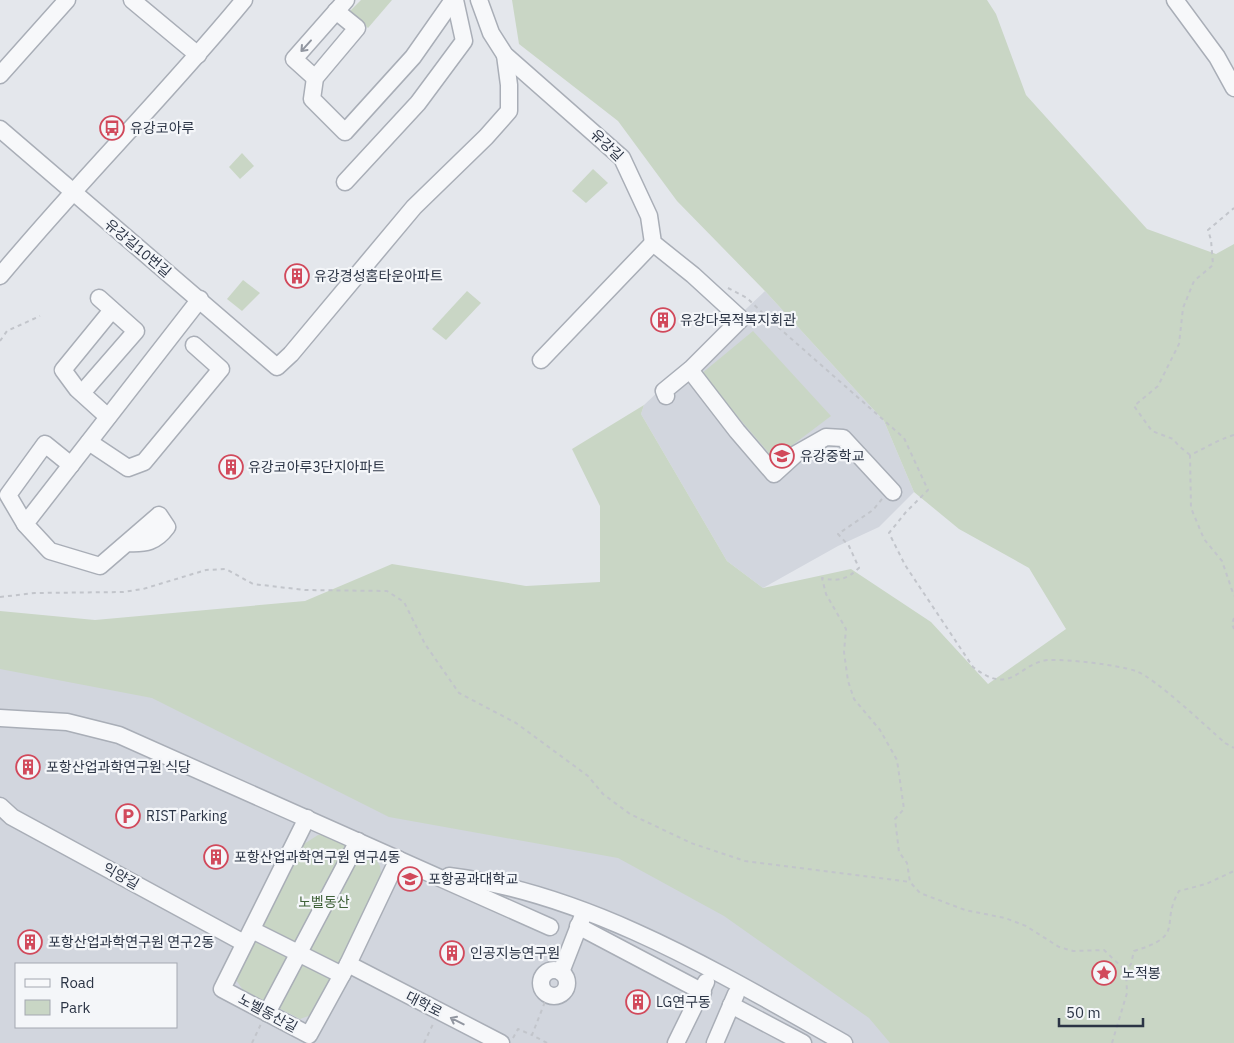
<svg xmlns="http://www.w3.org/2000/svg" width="1234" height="1043" font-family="'IBM Plex Sans','Noto Sans KR',sans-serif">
  <rect width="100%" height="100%" fill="#e4e7ec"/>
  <!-- built -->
  <g fill="#d2d6de" fill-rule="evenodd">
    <path d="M765,291L884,421L914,492L879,527L838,546L763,588L727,561L641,414L644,405Z"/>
    <path d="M0,625L719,793L1014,1043H0ZM16,964H176V1027H16Z"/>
  </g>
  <!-- green -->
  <g fill="#c9d6c5">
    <path d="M361,0H392L368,28L350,11Z"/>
    <path d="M512,0H987L996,14L1026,95L1147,229L1216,254L1234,244V1043H890L869,1018L724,916L618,858L389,817L152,698L0,669V611L95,620L305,601L392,564L526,586L600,582V506L572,449L644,405L641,414L727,561L763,588L851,569L931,622L988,684L1066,629L1029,568L959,529L914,492L884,421L765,291L677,201L618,121L519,44Z"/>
    <path d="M242,153L254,166L240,179L229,167Z"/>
    <path d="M593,169L608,183L586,203L572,191Z"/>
    <path d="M243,280L260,293L242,311L227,299Z"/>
    <path d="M467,291L481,303L446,340L432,329Z"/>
    <path d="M753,331L831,416L774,459L701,374Z"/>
    <path d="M318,835H325L376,859L380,866L382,882L314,1014L300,1019L243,990L236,980L304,844Z"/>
  </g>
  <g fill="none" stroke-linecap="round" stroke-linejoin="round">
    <!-- minor casing -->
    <g stroke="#a9aeb7" stroke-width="19">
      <g id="minor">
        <path d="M132,0L198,55"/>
        <path d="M479,0L491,33L505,55L622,158L649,216L653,243L693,275L741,319L692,368L664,391L666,396"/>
        <path d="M1175,0L1217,57L1234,88"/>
        <path d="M336,11L357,28L315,78L312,99L345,132L413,57L453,0"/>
        <path d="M0,75L67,0"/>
        <path d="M315,78L294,59L346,0"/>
        <path d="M0,129L277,367L291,354L414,207L486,137L509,111V85L505,55"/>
        <path d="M345,182L418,103L464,41L455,0"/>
        <path d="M0,276C78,182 166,95 244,0"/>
        <path d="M541,360L653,243"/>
        <path d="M690,370L737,431L774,474L796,454L826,437L843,438L893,492"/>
        <path d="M82,393L136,331L99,298"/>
        <path d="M108,417L77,389L63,370L112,310"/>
        <path d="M89,442L128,468L144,462L221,369L194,345"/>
        <path d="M25,524L8,495L45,444L71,465"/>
        <path d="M127,543C146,544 156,542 167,527L159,515L100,566L50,551L25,524L200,299"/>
        <path d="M0,718L67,722L119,735L550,927"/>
        <path d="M0,806L12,817L244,943"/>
        <path d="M307,818L222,989L309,1035L348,964L398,859"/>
        <path d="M449,876C591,894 721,974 844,1043"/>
        <path d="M578,926L703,992"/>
        <path d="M252,930L342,975"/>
        <path d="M348,964L501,1043"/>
        <circle cx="554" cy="983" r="13"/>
        <path d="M561,972L582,918"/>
        <path d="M731,1005L803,1043"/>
        <path d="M267,1013L358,841"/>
        <path d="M676,1043L706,982"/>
        <path d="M715,1043L736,994"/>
      </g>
    </g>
    <!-- path -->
    <g stroke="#c2c5cb" stroke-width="2" stroke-dasharray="4 4" stroke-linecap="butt">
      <path d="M728,288L747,298L770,320L904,438L928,490L906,512L889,533L905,565L973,667C1013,698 1018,662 1049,660C1069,659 1117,665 1136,671C1155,678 1207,727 1225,743L1234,748"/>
      <path d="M0,341L7,331L40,316"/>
      <path d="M1234,435C1217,440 1206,448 1190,455L1191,508L1204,539L1222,561L1234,596"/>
      <path d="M1190,455L1179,446L1173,439L1152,431L1134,406L1158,386L1179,344L1183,308L1194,281L1213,265L1211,240L1208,230L1234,208"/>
      <path d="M882,499L873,510L838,534L849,546L859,568C847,579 839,582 822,578L826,594L846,629L844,652L848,681L854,699L880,730L897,760L904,809L895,819L899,852L907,863L910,882L920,893L965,910L1005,918L1026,926L1059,947L1073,951L1104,950L1126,971"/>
      <path d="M0,597L35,593L123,592L143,589L206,570L226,569L253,584L305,590L387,591L404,602L425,644L459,693L516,723L588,776L603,794L630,814L691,843L745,861L910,882"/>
      <path d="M1234,618L1232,624L1234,629"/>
      <path d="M513,1038L518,1029L532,1035"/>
      <path d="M252,1043L261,1024"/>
      <path d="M424,1043L434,1022"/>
      <path d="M547,1043L532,1035L548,994"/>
      <path d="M1112,1043L1127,993L1126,971L1131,964L1134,951C1187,935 1159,925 1179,891L1206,884L1234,871"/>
    </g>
    <!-- minor -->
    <use href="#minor" stroke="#f7f8fa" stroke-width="16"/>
  </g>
  <!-- one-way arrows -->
  <defs><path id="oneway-shaft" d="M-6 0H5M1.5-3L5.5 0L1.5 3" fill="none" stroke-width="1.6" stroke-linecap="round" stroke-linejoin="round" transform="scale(1.25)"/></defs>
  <g stroke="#9196a0">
    <use href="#oneway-shaft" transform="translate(306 46) rotate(132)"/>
    <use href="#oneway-shaft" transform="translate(457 1021) rotate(-153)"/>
  </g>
  <!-- icons -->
  <defs>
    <g id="bus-ring" transform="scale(1.25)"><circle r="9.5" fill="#f4f6f9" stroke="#d1495b" stroke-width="1.5"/><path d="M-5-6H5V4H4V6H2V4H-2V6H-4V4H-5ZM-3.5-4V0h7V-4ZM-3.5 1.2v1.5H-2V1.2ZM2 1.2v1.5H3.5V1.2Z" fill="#d1495b"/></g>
    <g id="building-ring" transform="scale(1.25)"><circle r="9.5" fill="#f4f6f9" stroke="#d1495b" stroke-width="1.5"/><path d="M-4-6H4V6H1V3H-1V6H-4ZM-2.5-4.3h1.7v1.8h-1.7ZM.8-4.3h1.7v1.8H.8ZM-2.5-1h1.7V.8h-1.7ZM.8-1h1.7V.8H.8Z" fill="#d1495b"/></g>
    <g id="school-ring" transform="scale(1.25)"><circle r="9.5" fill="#f4f6f9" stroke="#d1495b" stroke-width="1.5"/><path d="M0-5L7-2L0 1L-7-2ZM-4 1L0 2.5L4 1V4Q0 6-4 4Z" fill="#d1495b"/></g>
    <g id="parking-ring" transform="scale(1.25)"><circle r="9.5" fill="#f4f6f9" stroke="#d1495b" stroke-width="1.5"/><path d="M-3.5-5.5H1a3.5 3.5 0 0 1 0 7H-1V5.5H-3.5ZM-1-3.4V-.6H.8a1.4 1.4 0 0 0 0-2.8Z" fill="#d1495b"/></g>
    <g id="university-ring" transform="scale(1.25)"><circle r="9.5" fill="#f4f6f9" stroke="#d1495b" stroke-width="1.5"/><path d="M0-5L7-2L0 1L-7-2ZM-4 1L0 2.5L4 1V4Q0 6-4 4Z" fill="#d1495b"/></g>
    <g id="sight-ring" transform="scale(1.25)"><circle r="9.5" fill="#f4f6f9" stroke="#d1495b" stroke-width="1.5"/><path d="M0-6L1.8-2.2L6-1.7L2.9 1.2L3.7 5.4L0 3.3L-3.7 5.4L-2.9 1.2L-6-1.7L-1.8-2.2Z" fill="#d1495b"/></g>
  </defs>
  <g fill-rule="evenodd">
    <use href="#bus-ring" x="112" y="128"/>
    <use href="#building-ring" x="297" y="276"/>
    <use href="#building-ring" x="663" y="320"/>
    <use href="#school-ring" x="782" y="456"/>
    <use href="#building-ring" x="231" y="467"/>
    <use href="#building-ring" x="28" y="767"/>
    <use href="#parking-ring" x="128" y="816"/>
    <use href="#building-ring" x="216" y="857"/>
    <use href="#university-ring" x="410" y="879"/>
    <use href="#building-ring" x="30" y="942"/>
    <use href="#building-ring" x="452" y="953"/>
    <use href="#sight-ring" x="1104" y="973"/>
    <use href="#building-ring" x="638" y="1002"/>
  </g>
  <g text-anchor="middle" stroke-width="4.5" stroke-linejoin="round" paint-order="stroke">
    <!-- poi labels -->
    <g font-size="14" fill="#2b3445" stroke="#f4f6f9" text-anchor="start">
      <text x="130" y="133">유강코아루</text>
      <text x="314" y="281">유강경성홈타운아파트</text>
      <text x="680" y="325">유강다목적복지회관</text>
      <text x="800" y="461">유강중학교</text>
      <text x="248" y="472">유강코아루3단지아파트</text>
      <text x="46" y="772">포항산업과학연구원 식당</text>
      <text x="146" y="821">RIST Parking</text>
      <text x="234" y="862">포항산업과학연구원 연구4동</text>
      <text x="428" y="884">포항공과대학교</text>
      <text x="48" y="947">포항산업과학연구원 연구2동</text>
      <text x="470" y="958">인공지능연구원</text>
      <text x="1122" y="978">노적봉</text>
      <text x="656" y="1007">LG연구동</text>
    </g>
    <!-- street labels -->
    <g font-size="14" fill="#2b3445" stroke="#f4f6f9">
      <text transform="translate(607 145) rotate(44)" y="5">유강길</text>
      <text transform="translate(138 248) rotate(40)" y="5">유강길10번길</text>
      <text transform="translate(121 876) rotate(29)" y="5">익양길</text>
      <text transform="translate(424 1004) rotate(27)" y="5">대학로</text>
      <text transform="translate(268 1013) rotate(28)" y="5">노벨동산길</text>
    </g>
    <!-- park labels -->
    <g font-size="14" fill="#3f6138" stroke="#f4f6f9">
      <text x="324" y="907">노벨동산</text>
    </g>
  </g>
  <!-- legend -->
  <rect x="15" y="963" width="162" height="65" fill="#f4f6f9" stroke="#a4a8b1"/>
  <rect x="25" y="979" width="25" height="8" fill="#f7f8fa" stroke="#a4a8b1"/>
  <text x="60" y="988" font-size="15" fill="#2b3445">Road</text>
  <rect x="25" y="1000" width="25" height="15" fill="#c9d6c5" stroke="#a4a8b1"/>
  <text x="60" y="1013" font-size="15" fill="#2b3445">Park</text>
  <!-- scale -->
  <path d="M1059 1018v8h84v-8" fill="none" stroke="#2b3445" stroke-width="2.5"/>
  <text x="1066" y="1018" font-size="15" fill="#2b3445" stroke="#f4f6f9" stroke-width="4" paint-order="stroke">50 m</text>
</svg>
